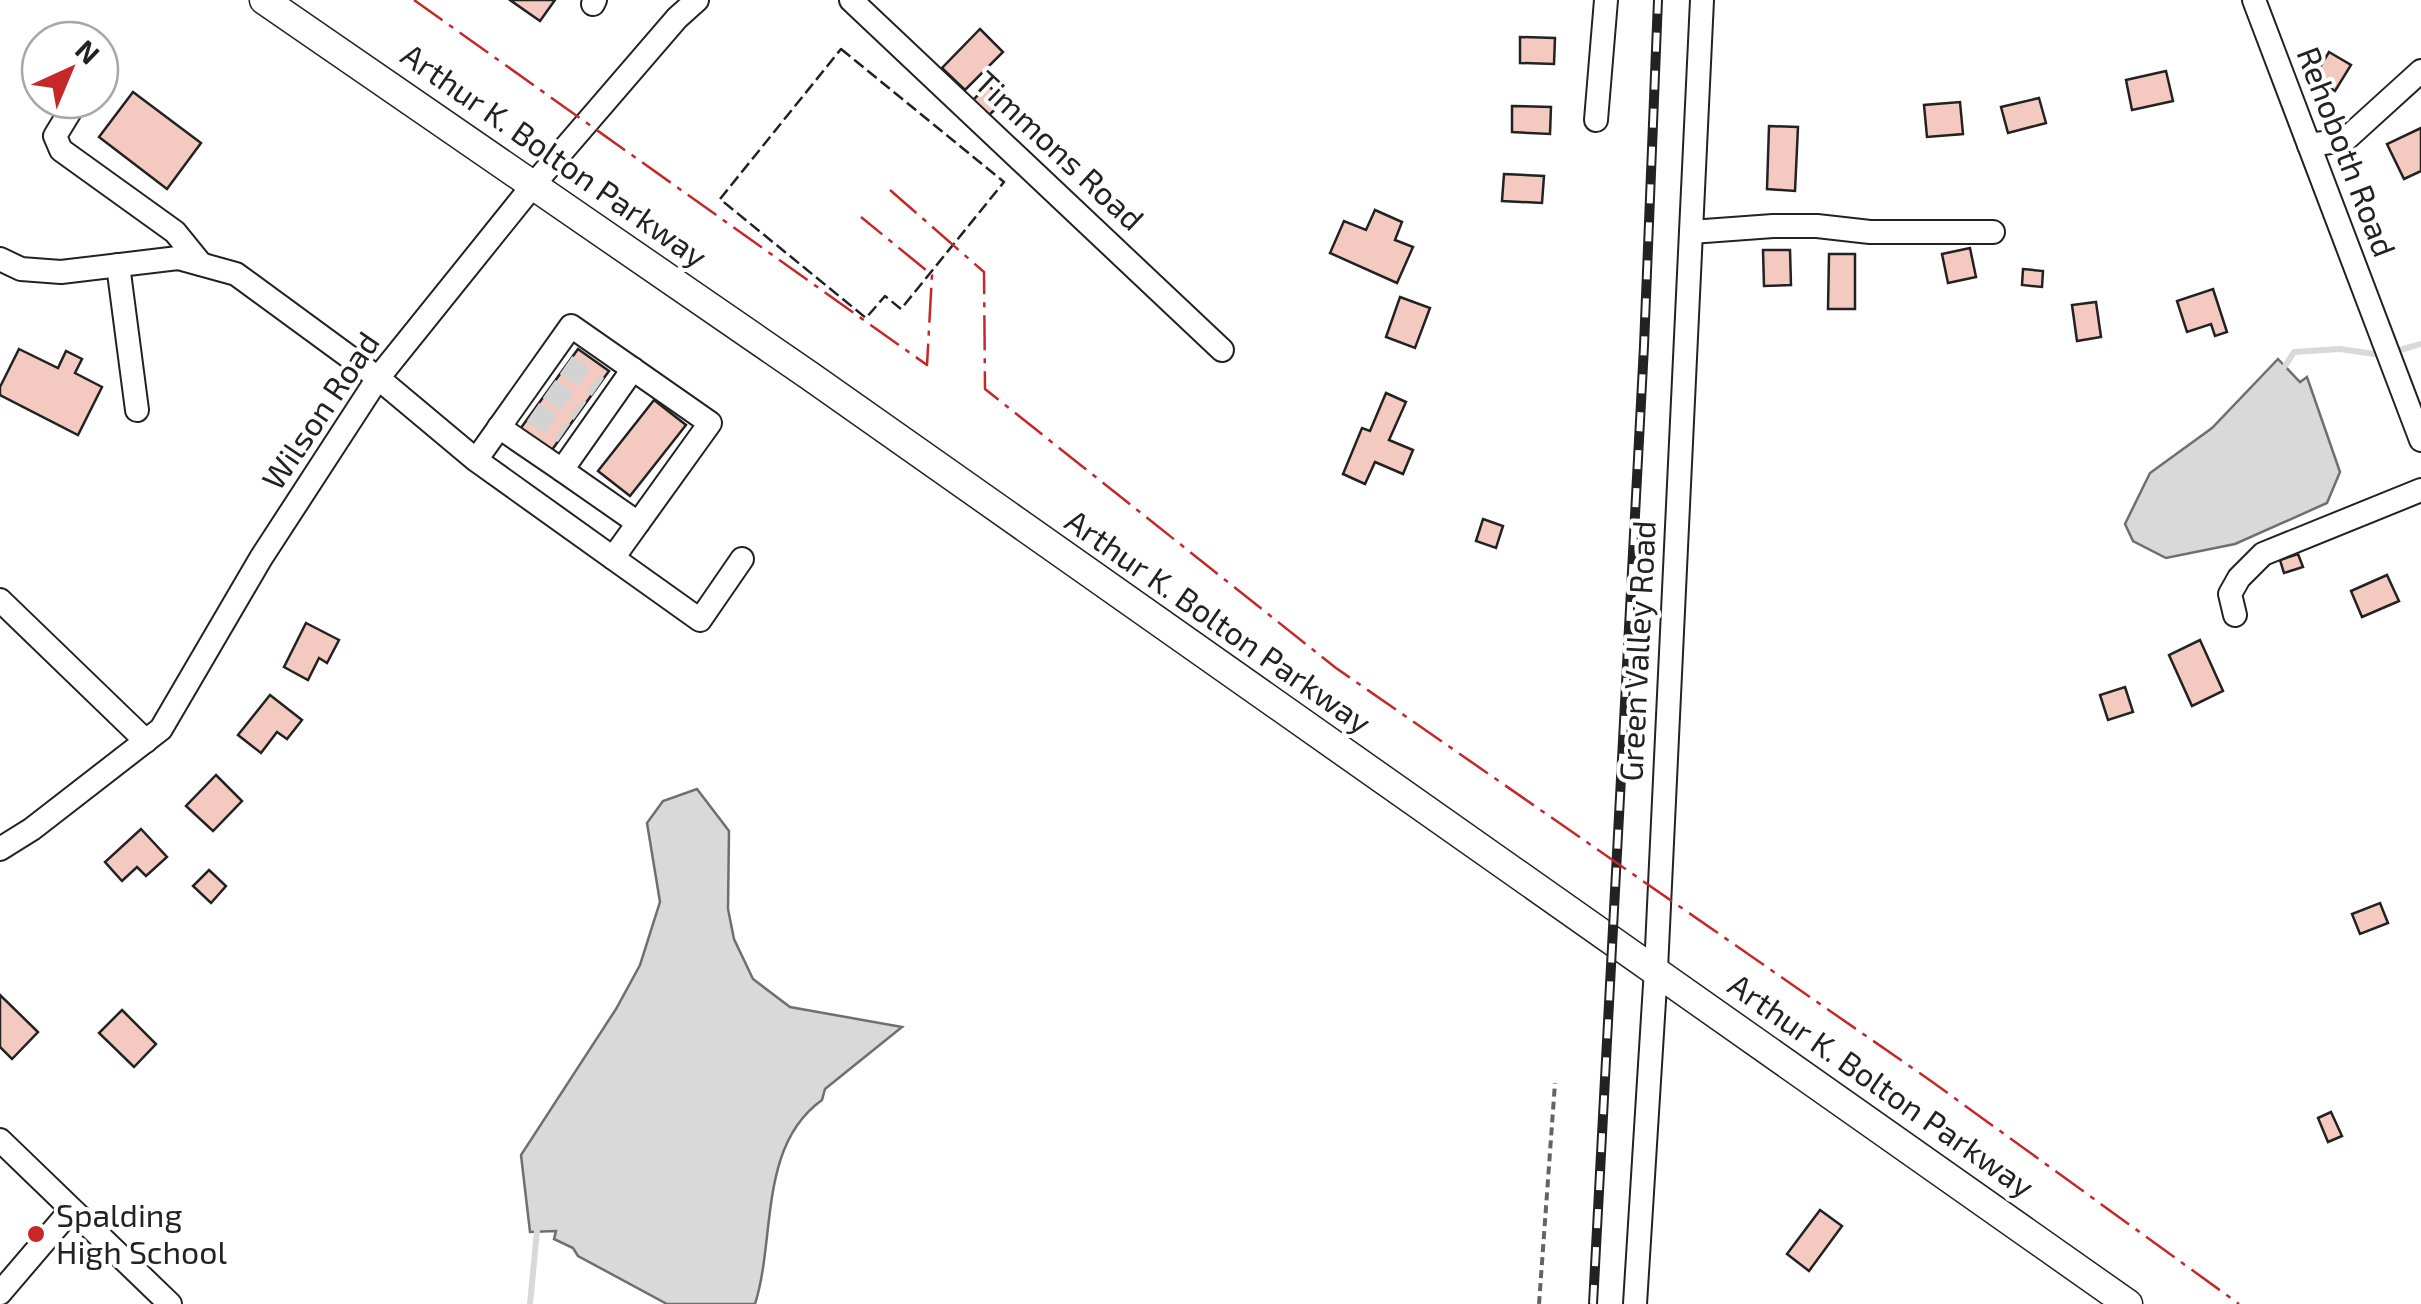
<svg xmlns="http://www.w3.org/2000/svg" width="2421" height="1304" font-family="'Exo 2',sans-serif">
  <rect width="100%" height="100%" fill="#fff"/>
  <!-- water -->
  <g fill="#d9d9d9" stroke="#6f6f6f" stroke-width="2.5">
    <path d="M2278,359L2300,382L2307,377L2340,472L2327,503L2235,544L2166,558L2133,541L2125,524L2150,473L2212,428Z"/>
    <path d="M697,789L729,831L728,909L734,939L753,979L790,1007L902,1027L825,1089L822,1100C758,1146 776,1238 755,1304H667L578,1256L573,1248L554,1239L556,1231L530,1232L521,1155L616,1009L640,965L660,902L647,823L663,801Z"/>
  </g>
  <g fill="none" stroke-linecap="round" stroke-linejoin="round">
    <!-- stream -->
    <g stroke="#d9d9d9" stroke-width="6">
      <path d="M2393,352L2421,344"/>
      <path d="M2285,366L2294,352L2340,349L2381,355"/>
      <path d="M530,1304L537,1231"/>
    </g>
  </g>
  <!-- building -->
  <g fill="#f3c9c0" stroke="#222" stroke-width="2.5">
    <path d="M510,0H555L540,21Z"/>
    <path d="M980,29L1003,52L965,90L942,68Z"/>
    <path d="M1520,37L1555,38L1554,64L1520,63Z"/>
    <path d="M2329,52L2351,65L2335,91L2314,77Z"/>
    <path d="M2166,71L2173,101L2132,110L2126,80Z"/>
    <path d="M988,85L1004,101L987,117L972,101Z"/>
    <path d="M133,92L201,143L167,189L99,137Z"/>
    <path d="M2039,98L2046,123L2008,133L2001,107Z"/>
    <path d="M1960,102L1963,134L1927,137L1924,105Z"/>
    <path d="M1512,106L1551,107L1550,134L1512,132Z"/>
    <path d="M1769,126L1798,127L1795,191L1767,189Z"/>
    <path d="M2421,128V171L2404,179L2387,144Z"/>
    <path d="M1504,174L1544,176L1542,203L1502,201Z"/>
    <path d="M1375,210L1402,222L1395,240L1413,247L1397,283L1330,253L1344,221L1366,230Z"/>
    <path d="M1970,248L1976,277L1948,283L1942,254Z"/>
    <path d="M1763,250H1790L1791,285L1764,286Z"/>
    <path d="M1829,254H1855V309H1828Z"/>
    <path d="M2023,269L2043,271L2042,287L2022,285Z"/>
    <path d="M2213,289L2227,332L2215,336L2211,324L2187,332L2177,301Z"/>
    <path d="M1400,297L1430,308L1415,348L1386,337Z"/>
    <path d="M2096,302L2101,337L2077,341L2072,305Z"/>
    <path d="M19,349L58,368L66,351L82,359L75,373L102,387L78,435L0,395V387Z"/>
    <path d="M578,349L609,371L549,454L518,432Z"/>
    <path d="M1386,393L1406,402L1389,440L1413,450L1403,474L1375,462L1365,484L1343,474L1362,428L1370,431Z"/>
    <path d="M654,400L686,425L630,496L598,471Z"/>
    <path d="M1483,519L1503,526L1496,548L1476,541Z"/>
    <path d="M2298,554L2303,567L2284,573L2280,560Z"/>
    <path d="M2387,575L2399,601L2362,617L2351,591Z"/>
    <path d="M306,623L339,640L327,663L319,658L308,680L284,667Z"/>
    <path d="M2200,640L2223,691L2192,706L2169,655Z"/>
    <path d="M2125,687L2133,712L2108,720L2100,695Z"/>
    <path d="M270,695L302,720L287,739L277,732L261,753L238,735Z"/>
    <path d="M216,775L242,801L213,831L186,806Z"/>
    <path d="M141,829L167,857L146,876L137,867L122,881L105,862Z"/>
    <path d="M209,870L226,886L211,903L193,886Z"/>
    <path d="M2380,903L2388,923L2360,934L2352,914Z"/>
    <path d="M0,995L38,1032L12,1059L0,1047Z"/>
    <path d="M122,1010L156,1044L134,1067L99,1033Z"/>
    <path d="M2331,1112L2342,1136L2328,1142L2318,1118Z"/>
    <path d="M1820,1210L1842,1226L1809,1271L1787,1254Z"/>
  </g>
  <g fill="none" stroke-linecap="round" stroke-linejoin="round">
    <!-- minor-tunnel -->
    <g stroke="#d3d3d3" stroke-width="22" stroke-dasharray="22 11" stroke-linecap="butt">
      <path d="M566,365L598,387"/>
      <path d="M549,389L580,411"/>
      <path d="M533,412L564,433"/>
    </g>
    <!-- minor casing -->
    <g stroke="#222" stroke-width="26">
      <g id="minor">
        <path d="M851,0L1222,350"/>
        <path d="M2254,0L2421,440"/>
        <path d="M593,4L595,0"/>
        <path d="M77,100L55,136L61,150L175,232L201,264"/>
        <path d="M1596,120L1606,0"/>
        <path d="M2309,145L2345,140L2421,71"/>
        <path d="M1691,232L1773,226H1817L1870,232H1993"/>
        <path d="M0,259L21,269L61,272L178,258L236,274L378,378L476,460L613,558L710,423L571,326L476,460"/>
        <path d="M118,265L137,410"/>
        <path d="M633,369L562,470L638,523"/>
        <path d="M499,427L562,470"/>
        <path d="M613,558L700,620L742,559"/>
        <path d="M0,600L146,741"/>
        <path d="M2235,615L2230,594L2239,578L2263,554L2421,490"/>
        <path d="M0,849L32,829L161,729L261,558L378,378L534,184L677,18L697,0"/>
        <path d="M0,1140L170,1304"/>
        <path d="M0,1293L71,1210"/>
        <path d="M1635,1304L1656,969L1702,0"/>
      </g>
    </g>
    <!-- major casing -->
    <g stroke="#222" stroke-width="31">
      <path id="major" d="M264,0L810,376L2128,1304"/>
    </g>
    <!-- path -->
    <path stroke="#646464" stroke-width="4" stroke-dasharray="8 5" stroke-linecap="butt" d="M1539,1304L1555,1083"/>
    <!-- minor -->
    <use href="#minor" stroke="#fff" stroke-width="22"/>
    <!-- major -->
    <use href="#major" stroke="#fff" stroke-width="28"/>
    <!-- rail casing -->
    <g stroke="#222" stroke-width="10">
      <path id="rail" d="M1593,1304L1644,346L1658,0"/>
    </g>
    <!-- rail -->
    <use href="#rail" stroke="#fff" stroke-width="6" stroke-dasharray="19" stroke-linecap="butt"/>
    <!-- fence -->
    <path stroke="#222" stroke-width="2.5" stroke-dasharray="12 5" stroke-linecap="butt" d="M841,49L1004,182L901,309L885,296L866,318L720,199Z"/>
    <!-- power -->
    <g stroke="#c62828" stroke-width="2.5" stroke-dasharray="35 8 5 8" stroke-linecap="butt">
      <path d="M414,0L927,365L932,275L861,217"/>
      <path d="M890,190L984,272L985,389L1336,668L1931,1081L2239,1304"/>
    </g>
  </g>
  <!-- markers -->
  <circle fill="#c62828" stroke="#fff" stroke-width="4" cx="36" cy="1234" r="10"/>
  <g text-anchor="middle" stroke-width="8" stroke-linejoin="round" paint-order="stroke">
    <!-- street labels -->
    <g font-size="32" fill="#222" stroke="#fff">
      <text transform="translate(1059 151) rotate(43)" y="11">Timmons Road</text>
      <text transform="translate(2346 152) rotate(69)" y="11">Rehoboth Road</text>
      <text transform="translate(554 156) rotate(35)" y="11">Arthur K. Bolton Parkway</text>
      <text transform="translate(321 411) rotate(-56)" y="11">Wilson Road</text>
      <text transform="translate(1218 622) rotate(35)" y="11">Arthur K. Bolton Parkway</text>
      <text transform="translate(1638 651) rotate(-87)" y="11">Green Valley Road</text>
      <text transform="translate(1881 1086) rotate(35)" y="11">Arthur K. Bolton Parkway</text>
    </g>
    <!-- poi labels -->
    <g font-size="32" fill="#222" stroke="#fff" text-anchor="start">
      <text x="56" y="1227">Spalding<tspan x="56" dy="37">High School</tspan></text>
    </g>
  </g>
  <!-- north arrow -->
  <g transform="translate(70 70) rotate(44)"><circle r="48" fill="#ffffff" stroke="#a7a7a7" stroke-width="2.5"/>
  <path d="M0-8L18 38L0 25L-18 38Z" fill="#c62828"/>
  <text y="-15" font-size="28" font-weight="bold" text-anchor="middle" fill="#222222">N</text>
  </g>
</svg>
